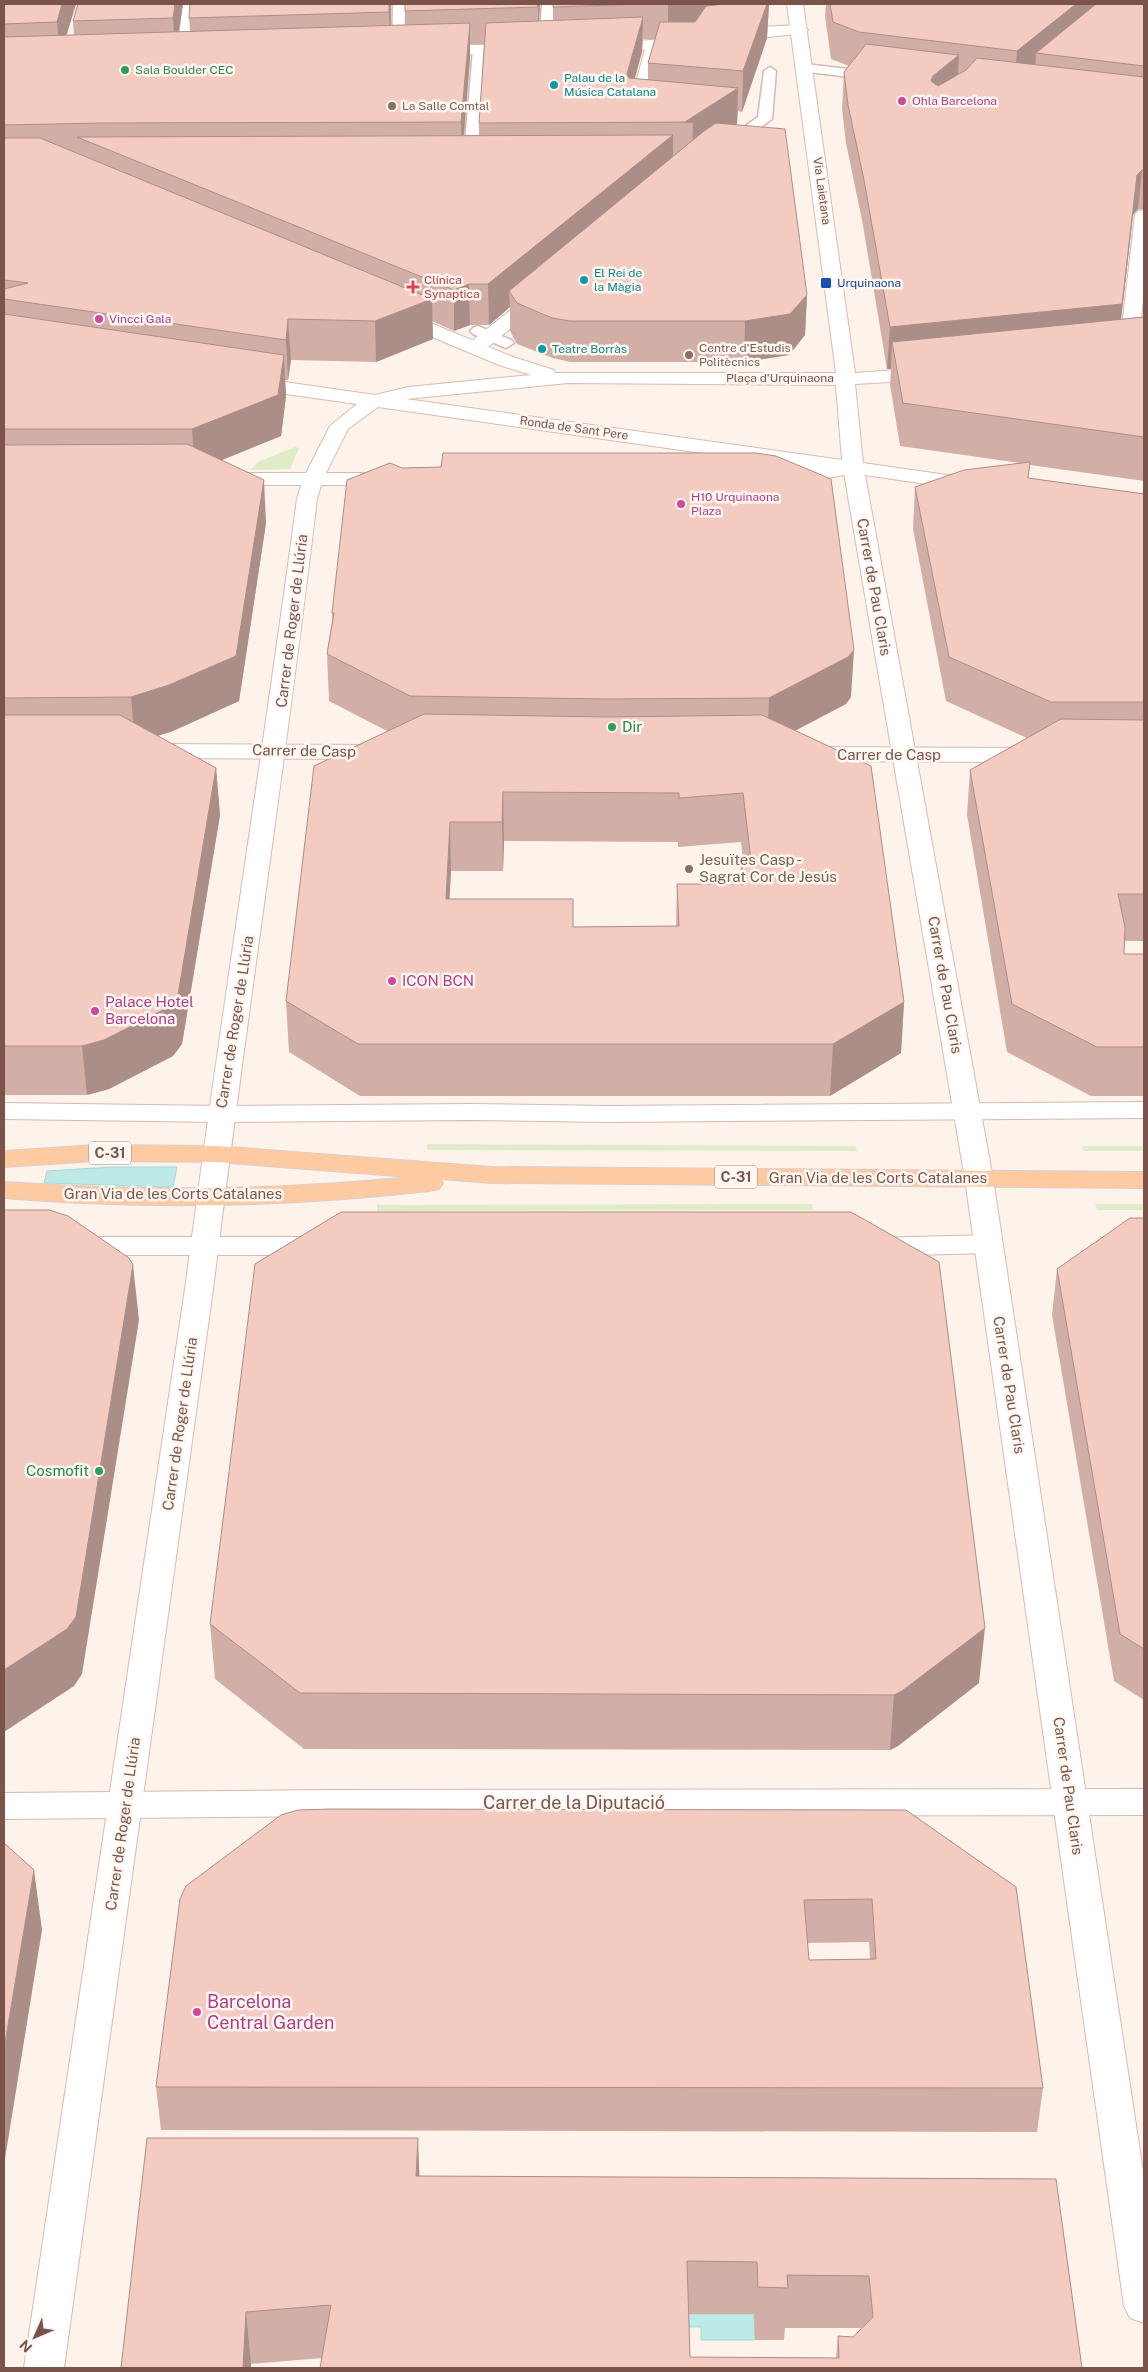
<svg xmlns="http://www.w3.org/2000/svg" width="1148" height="2372" font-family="'Public Sans',sans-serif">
  <rect width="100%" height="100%" fill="#fef3eb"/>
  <!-- green -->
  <g fill="#deedc7">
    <path d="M295,447L299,448L290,469L250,470L258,462Z"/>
    <path d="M427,1144L855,1146L857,1151L427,1150Z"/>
    <path d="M1082,1146H1144V1151H1083Z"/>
    <path d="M812,1204L813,1210L377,1211V1205Z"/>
    <path d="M1095,1204H1144V1210H1097Z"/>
  </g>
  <!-- water -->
  <g fill="#bde9e7" stroke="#a3dcd9">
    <path d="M112,1167H177L173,1187L44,1183L47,1171Z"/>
    <path d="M682,2314H754L755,2340H701V2327H686Z"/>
  </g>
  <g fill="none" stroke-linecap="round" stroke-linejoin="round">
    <!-- pedestrian casing -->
    <g stroke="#d4bab1" stroke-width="3">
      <g id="pedestrian">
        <path d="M183,4H195L188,61L182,65L176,61Z"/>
        <path d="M393,4H405L404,53L398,57L392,53Z"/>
        <path d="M542,4H554L551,48L545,52L539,48Z"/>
        <path d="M479,46L485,50L477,166L470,170L463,166L473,50Z"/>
        <path d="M805,64L875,72L882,76L875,80L800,71L799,68L800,65Z"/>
        <path d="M770,67L776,71L772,119L734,147H724L722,144L724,141L758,117L764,71Z"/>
        <path d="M478,326L511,340L514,343L506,348L473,334L470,331L473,328Z"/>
      </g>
    </g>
    <!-- minor casing -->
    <g stroke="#d4bab1" stroke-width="2">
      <g id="minor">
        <path d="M800,25L805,27L808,30L805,33L732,41L724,36C732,26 786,26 800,25Z"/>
        <path d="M689,37L694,39L697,42L694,45L661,50L645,107L650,111L648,114L642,116L630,113L628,110L645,50L605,52L599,50L597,47L599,44Z"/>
        <path d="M522,44L528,46L530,49L528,52L432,56L426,54L424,51L426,48L432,46Z"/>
        <path d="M1144,210V291L1137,352L1135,356H1121L1119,352L1135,215L1138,211Z"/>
        <path d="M538,292L544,293L547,297L544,301L482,352H468L466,348L468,344L532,293Z"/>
        <path d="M853,461L860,463L863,467L860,471C834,478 797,485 771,478L768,474L771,470Z"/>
        <path d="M223,473H385L392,475L395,479L392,483L385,485H223L216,483L213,479L216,475Z"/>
        <path d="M148,744L383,745L391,747L394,752L391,757L383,759L148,758L140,756L137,751L140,746Z"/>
        <path d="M808,747L1033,748L1041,750L1044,755L1041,760L1033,762L808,761L800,759L797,754L800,749Z"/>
        <path d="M1144,1102V1118L607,1122L470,1120L221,1122L4,1119V1103L221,1106L470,1104L607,1106Z"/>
        <path d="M989,1235L999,1238L1003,1244L999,1250L989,1253L873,1256L863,1253L859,1247L863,1241L873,1238Z"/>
        <path d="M4,1237H320L330,1240L334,1246L330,1252L320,1255H4Z"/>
        <path d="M1144,1789V1815L335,1816L4,1819V1793L335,1790Z"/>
      </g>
    </g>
    <!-- secondary casing -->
    <g stroke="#d9bbb1" stroke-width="2">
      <path id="secondary" d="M787,4H803L855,373L926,368L933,370L936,374L933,378L926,380L855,384L863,463L975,479L982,481L985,485L982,489L975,491L865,475L993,1179L1144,2178V2323L1130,2318L1124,2306L965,1179L844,473L378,407L348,429L323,479L317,499C286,760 246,1021 214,1282L64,2368H24L186,1282C220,1021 262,760 297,499L303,479L330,426L357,404L250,389L243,387L240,383L243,379L250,377L375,395L408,387L531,375L499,365L392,320L390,316L392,312L399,310L513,357L554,370L555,373H836ZM568,383L836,385L842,460L406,399Z"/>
    </g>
    <!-- primary casing -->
    <g stroke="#dacfcd" stroke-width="2">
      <path id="primary" d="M96,1145L216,1146L492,1167L1144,1172V1188L492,1183L440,1179L443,1183L439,1189L429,1191C287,1207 146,1210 4,1198V1182C139,1191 274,1191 409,1177L216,1162L96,1161L4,1167V1151Z"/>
    </g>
    <!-- pedestrian -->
    <use href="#pedestrian" fill="#fff" fill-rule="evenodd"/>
    <!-- minor -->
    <use href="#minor" fill="#fff" fill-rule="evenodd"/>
    <!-- secondary -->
    <use href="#secondary" fill="#fff" fill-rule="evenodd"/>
    <!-- primary -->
    <use href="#primary" fill="#fecaa1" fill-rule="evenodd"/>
  </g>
  <!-- wall -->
  <g fill="#d2afa6" fill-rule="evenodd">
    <path d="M4,4H76L66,35H74L73,21L183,4L178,32L190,31L189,18L391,4V25H405V4H540L539,21H553V4H769L767,38L742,112L738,111L737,124L736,125L807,295L805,335L789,355L744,362H570L553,358L517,344L510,331V307L489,325H470L454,331L432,321L433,339L376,362L291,360L288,380H285L286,396L281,436L221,460L266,523L239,701L173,731L157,736L216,768L220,815L182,1044L173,1056L109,1089L87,1095H4ZM643,39H655L648,63V80L635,79L642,52ZM470,44H484L479,123V135H464L470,58Z"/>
    <path d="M826,4H1144V210L1138,209L1133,215L1121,319L1143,317L1144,301V481L1030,465L1028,478L1144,494V941H1124V954H1144V1096H1091L1007,1052L967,815L970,770L1027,738L946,701L913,529L915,487L1020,463L900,446L890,385L891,369H887L862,220L846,143L842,109L844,72L849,66L831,59L825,16Z"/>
    <path d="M332,613L851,697L846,704L795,731L904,1002L901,1053L830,1096H360L289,1052L286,1001L387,731L329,701L327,654L332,621ZM504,841L678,842V847L741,842L743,860H741L740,884H677L676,926L573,927L449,899L451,871H503Z"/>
    <path d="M1144,1218V1700L1114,1681L1052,1315L1057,1269Z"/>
    <path d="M210,1624L979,1683L898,1746L890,1750L304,1749L215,1679Z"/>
    <path d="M906,1810L1043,2088L1037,2132L161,2130L156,2087ZM869,1942L870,1959L809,1960L808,1943Z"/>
    <path d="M419,2176L1056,2179L1082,2368L322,2358L251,2364V2368H121ZM689,2314H754L755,2340H784L785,2328H861L853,2337L838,2336L836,2358L690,2357Z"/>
  </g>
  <!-- shaded-wall -->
  <g fill="#ab8e87">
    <path d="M62,4H76L60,57L57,22Z"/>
    <path d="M175,4H183L175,54L173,18Z"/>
    <path d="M389,4H391L390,47L389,12Z"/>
    <path d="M538,4H540L538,42Z"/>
    <path d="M668,4H769L767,38L742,112L743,71L668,38Z"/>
    <path d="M1076,4H1117L1036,53L1035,71L1014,88L1017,51Z"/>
    <path d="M643,17L642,52L626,109L627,74Z"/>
    <path d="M470,23V58L462,160L461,122Z"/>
    <path d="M959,55L957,92L928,118L931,81L933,76Z"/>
    <path d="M738,88L737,124L692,153L693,122H685Z"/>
    <path d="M673,135V173L509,291L510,307L489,325L488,284Z"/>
    <path d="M1142,170L1138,209L1133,215L1118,346L892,342L891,369H887L890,327L1137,175Z"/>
    <path d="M469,284L470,325L454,331V290Z"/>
    <path d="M807,295L805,335L789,355L744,362L745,321Z"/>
    <path d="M432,299L433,339L376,362L375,321Z"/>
    <path d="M288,319L291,360L288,380L286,340Z"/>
    <path d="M284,355L286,396L281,436L195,471L192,429Z"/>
    <path d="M264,480L266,523L239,701L173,731L135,743L131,697Z"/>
    <path d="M854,650L851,697L846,704L767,745L769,698Z"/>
    <path d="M216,768L220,815L182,1044L173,1056L109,1089L87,1095L82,1046Z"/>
    <path d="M503,792L504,841L503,871L502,822Z"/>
    <path d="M450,822L451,871L447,949L446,899Z"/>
    <path d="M904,1002L901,1053L830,1096L833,1044Z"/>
    <path d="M133,1265L139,1320L82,1674L74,1686L4,1732V1670Z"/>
    <path d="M985,1628L979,1683L898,1746L890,1750L894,1695Z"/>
    <path d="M34,1870L42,1930L4,2165V2049Z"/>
    <path d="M418,2138L420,2191L416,2176Z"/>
    <path d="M246,2312L251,2364V2368H243Z"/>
  </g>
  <!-- building -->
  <g fill="#f4cbc1" stroke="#ab8e87" fill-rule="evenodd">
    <path d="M4,4H62L57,22L4,24Z"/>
    <path d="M78,4H175L173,18L73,21Z"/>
    <path d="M190,4H389V12L189,18Z"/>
    <path d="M405,4H538L537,7L405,11Z"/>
    <path d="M553,4H645L553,7Z"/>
    <path d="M725,4H767L743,71L648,63L660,22H695L706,6Z"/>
    <path d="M830,4H1076L1017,51L859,32L833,22Z"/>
    <path d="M1096,4H1144V66L1036,53Z"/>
    <path d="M643,17L627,74L629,78L738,88L685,122H693L479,123L486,23Z"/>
    <path d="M470,23L461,122L101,123L4,125V37Z"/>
    <path d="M866,44L959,55L933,76L931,81L938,86L966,70L977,58L1144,77V170H1142L1137,175L1122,304L890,327L864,180L848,105L844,72Z"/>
    <path d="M716,123L785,129L807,295L790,314L745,321H570L552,318L517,303L509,291L704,131Z"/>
    <path d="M673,135L488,284H469L454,290L77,137Z"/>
    <path d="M4,138H40L432,299L375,321L288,319L286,340L4,299V289L28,283L4,280Z"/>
    <path d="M4,314L284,355L278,395L192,429H4Z"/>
    <path d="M1144,317V437L903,403L892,342Z"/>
    <path d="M187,444L264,480L236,656L169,685L131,697L4,698V445Z"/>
    <path d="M443,453H756L776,456L831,479L854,650L848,657L769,698L607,699L410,696L327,654L334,613H332L347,480L390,463L402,468L441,467Z"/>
    <path d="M1030,462L1028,478L1144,494V702H1051L949,657L915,487L964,470Z"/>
    <path d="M424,714L607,717L762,715L871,766L904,1002L833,1044H358L286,1001L314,766ZM503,792L679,793V798L743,793L751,860H741L744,884H677L679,926L573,927V899H446L450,822H502Z"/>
    <path d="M4,715H120L216,768L178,995L169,1007L104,1040L82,1046H4Z"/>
    <path d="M1061,719L1144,720V894H1118L1125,927L1124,954H1144V1047H1097L1012,1004L970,770Z"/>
    <path d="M4,1210H49L68,1216L129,1258L133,1265L76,1617L67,1629L4,1670Z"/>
    <path d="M341,1212H851L939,1262L985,1628L902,1691L894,1695L300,1693L210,1624L255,1264Z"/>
    <path d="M1130,1218H1144V1649L1120,1634L1057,1269Z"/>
    <path d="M332,1809L906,1810L1016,1887L1043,2088L156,2087L180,1899L186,1886L281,1815L298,1810ZM872,1899L876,1959L809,1960L804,1900Z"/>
    <path d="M4,1843L34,1870L4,2049Z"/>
    <path d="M147,2138H418L416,2176L1056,2179L1082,2368H320L331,2305L246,2312L243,2368H121ZM687,2261L757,2262L758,2287L788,2288L787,2275L869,2276L873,2317L853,2337L838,2336L839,2358L690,2357Z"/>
  </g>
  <!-- markers -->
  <g fill="#2e9e5b" stroke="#fff8f2" stroke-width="2">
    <circle cx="125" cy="70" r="5"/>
    <circle cx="612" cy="727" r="5"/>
    <circle cx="99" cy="1471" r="5"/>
  </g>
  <g fill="#0f9aa8" stroke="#fff8f2" stroke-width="2">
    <circle cx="554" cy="85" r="5"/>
    <circle cx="584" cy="280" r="5"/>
    <circle cx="542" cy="349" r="5"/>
  </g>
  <g fill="#d1479c" stroke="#fff8f2" stroke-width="2">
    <circle cx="902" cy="101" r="5"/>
    <circle cx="99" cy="319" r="5"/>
    <circle cx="681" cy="504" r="5"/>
    <circle cx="392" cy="981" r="5"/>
    <circle cx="95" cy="1011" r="5"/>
    <circle cx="197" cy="2012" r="5"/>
  </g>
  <g fill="#8d6e63" stroke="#fff8f2" stroke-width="2">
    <circle cx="392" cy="106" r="5"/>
    <circle cx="689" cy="355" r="5"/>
    <circle cx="689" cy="869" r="5"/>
  </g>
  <rect fill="#1a4fb4" stroke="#fff8f2" stroke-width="2" x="820" y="277" width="12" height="12" rx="2.5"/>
  <path fill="#e0444e" stroke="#fff8f2" stroke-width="2" d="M410.5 279.5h5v5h5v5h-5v5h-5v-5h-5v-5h5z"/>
  <g text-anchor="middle" stroke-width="5" stroke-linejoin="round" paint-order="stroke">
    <!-- far-leisure labels -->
    <g font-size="12" fill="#27864d" stroke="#fff8f2" text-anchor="start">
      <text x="135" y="74">Sala Boulder CEC</text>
    </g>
    <!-- far-culture labels -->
    <g font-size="12" fill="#0d838f" stroke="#fff8f2" text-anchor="start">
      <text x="564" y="82">Palau de la<tspan x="564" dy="14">Música Catalana</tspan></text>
      <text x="594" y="277">El Rei de<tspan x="594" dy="14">la Màgia</tspan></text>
      <text x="552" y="353">Teatre Borràs</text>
    </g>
    <!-- far-hotel labels -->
    <g font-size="12" fill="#b23c85" stroke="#fff8f2" text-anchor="start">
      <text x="912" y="105">Ohla Barcelona</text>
      <text x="109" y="323">Vincci Gala</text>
      <text x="691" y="501">H10 Urquinaona<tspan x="691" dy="14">Plaza</tspan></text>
    </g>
    <!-- far-education labels -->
    <g font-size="12" fill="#785e54" stroke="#fff8f2" text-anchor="start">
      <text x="402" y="110">La Salle Comtal</text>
      <text x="699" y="352">Centre d'Estudis<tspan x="699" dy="14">Politècnics</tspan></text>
    </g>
    <!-- far-street labels -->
    <g font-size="12" fill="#7b534b" stroke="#fff8f2">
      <text transform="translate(822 191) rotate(82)" y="4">Via Laietana</text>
      <text x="780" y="382">Plaça d'Urquinaona</text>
      <text transform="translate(574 428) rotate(8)" y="4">Ronda de Sant Pere</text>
    </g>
    <!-- far-health labels -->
    <g font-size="12" fill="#be3a42" stroke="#fff8f2" text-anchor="start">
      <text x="424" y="284">Clínica<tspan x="424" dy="14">Synaptica</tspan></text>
    </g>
    <!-- far-transit labels -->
    <g font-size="12" fill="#164399" stroke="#fff8f2" text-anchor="start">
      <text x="837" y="287">Urquinaona</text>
    </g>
    <!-- shield labels -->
    <g fill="#fff8f2" stroke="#a3847d" stroke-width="1">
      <rect x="89" y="1141.5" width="42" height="23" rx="4"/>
      <rect x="715" y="1165.5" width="42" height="23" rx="4"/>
    </g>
    <g font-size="14" font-weight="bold" fill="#7b534b">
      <text x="110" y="1158">C-31</text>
      <text x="736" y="1182">C-31</text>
    </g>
    <!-- street labels -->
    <g font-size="15" fill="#7b534b" stroke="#fff8f2">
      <text transform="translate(874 587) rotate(80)" y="5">Carrer de Pau Claris</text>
      <text transform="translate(292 621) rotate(-83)" y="5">Carrer de Roger de Llúria</text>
      <text transform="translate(304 751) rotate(1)" y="5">Carrer de Casp</text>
      <text x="889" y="760">Carrer de Casp</text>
      <text transform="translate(945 985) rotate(80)" y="5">Carrer de Pau Claris</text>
      <text transform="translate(235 1022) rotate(-81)" y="5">Carrer de Roger de Llúria</text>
      <text x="878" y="1183">Gran Via de les Corts Catalanes</text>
      <text x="173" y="1199">Gran Via de les Corts Catalanes</text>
      <text transform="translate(1009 1385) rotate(81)" y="5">Carrer de Pau Claris</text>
      <text transform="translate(180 1424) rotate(-82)" y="5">Carrer de Roger de Llúria</text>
      <text transform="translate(1068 1786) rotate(82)" y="5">Carrer de Pau Claris</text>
      <text transform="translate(123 1824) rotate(-82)" y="5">Carrer de Roger de Llúria</text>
    </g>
    <!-- leisure labels -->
    <g font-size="15" fill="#27864d" stroke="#fff8f2" text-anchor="start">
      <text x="622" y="732">Dir</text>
      <text x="89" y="1476" text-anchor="end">Cosmofit</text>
    </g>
    <!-- education labels -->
    <g font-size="15" fill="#785e54" stroke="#fff8f2" text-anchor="start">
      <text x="699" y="865">Jesuïtes Casp -<tspan x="699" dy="17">Sagrat Cor de Jesús</tspan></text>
    </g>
    <!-- hotel labels -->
    <g font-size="15" fill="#b23c85" stroke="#fff8f2" text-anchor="start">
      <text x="402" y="986">ICON BCN</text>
      <text x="105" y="1007">Palace Hotel<tspan x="105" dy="17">Barcelona</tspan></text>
    </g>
    <!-- near-street labels -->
    <g font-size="18" fill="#7b534b" stroke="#fff8f2">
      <text x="574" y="1809">Carrer de la Diputació</text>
    </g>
    <!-- near-hotel labels -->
    <g font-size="18" fill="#b23c85" stroke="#fff8f2" text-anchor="start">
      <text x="207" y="2008">Barcelona<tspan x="207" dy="21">Central Garden</tspan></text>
    </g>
  </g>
  <!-- border -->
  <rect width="1148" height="2372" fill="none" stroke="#7b534b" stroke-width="10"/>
  <!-- north arrow -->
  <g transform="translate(35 2337) rotate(225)" stroke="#fff8f2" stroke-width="4" paint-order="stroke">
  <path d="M0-4L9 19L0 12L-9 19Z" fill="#7b534b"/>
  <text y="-8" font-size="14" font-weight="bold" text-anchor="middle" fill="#7b534b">N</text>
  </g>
</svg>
